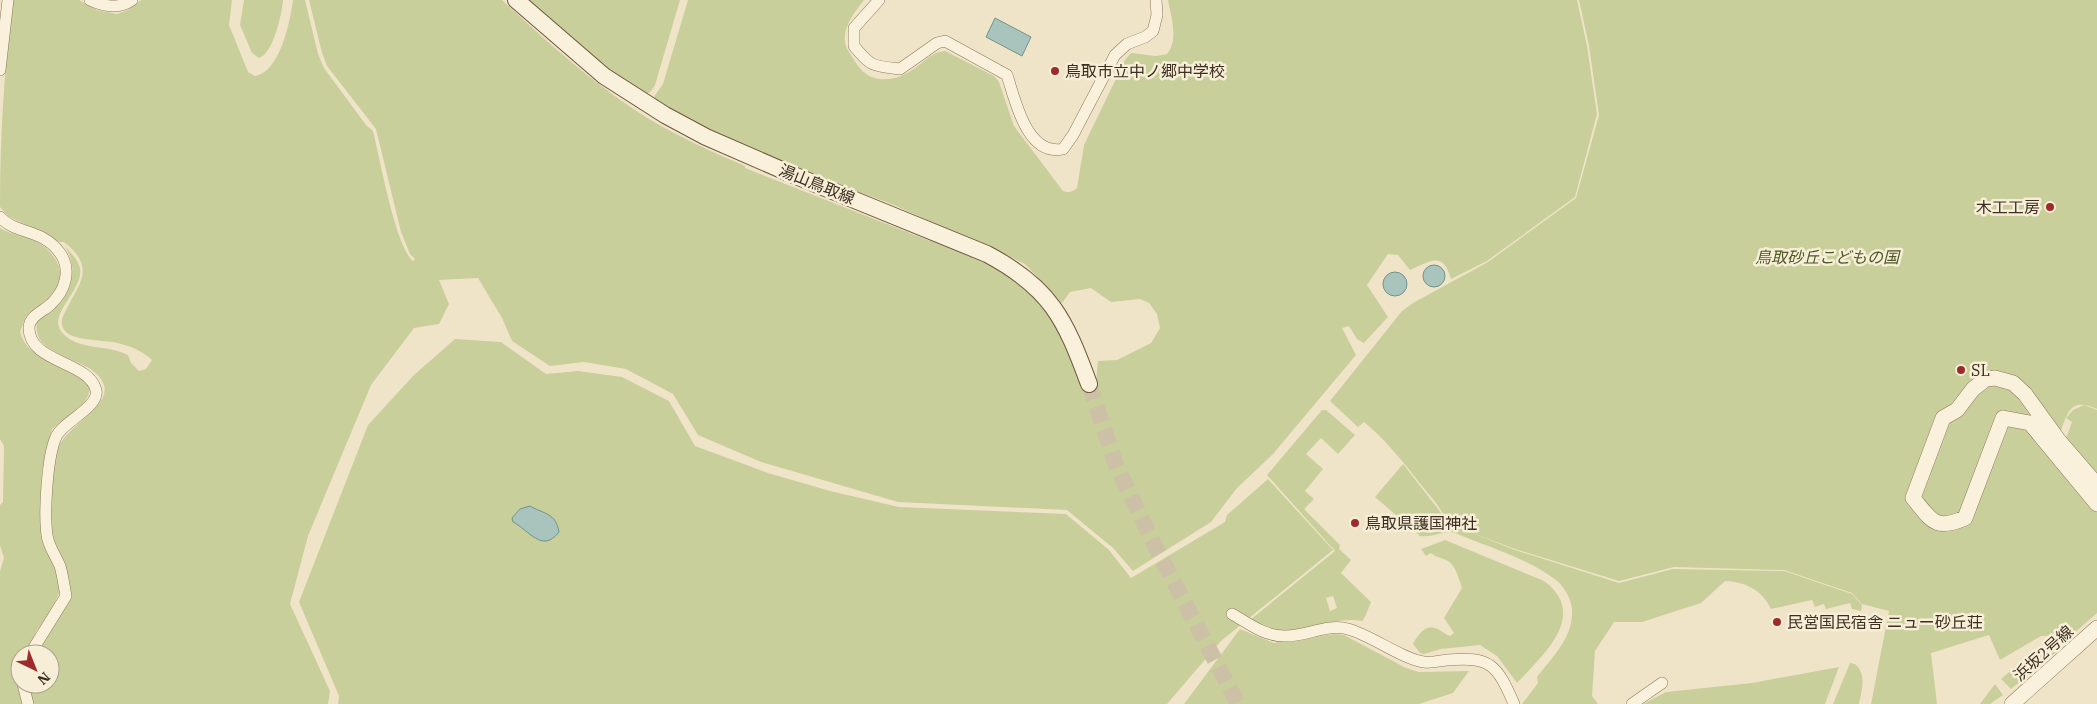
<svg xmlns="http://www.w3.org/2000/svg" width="2097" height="704" font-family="'IBM Plex Serif','Noto Sans JP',serif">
  <rect width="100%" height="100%" fill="#f0e4c8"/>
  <!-- green -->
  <g fill="#c9cf9b" fill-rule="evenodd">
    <path d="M13,0H79L97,10L117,14L128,10L141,0H232L229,25L248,72L255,76C280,72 290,22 293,0H305L318,54L324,68L366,125L373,131C380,158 395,246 413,261L415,259L410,254L401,232L376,129L327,66L322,53L309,0H502C545,40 589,80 638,112C672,134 708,150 745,166V168L930,241L931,239C953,249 982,258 1002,271C1043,298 1068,342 1096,382L1098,361L1117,360L1151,343L1160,328L1157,314L1149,303L1140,299L1111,302L1091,288L1070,292L1062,303L1025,264L894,205L755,153L651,101L663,84L688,0H864C853,14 837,34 849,52C854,59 858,68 865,73C880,85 902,78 915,68C925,61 932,52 945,51L994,76L999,82L1014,126L1063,191C1069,193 1072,192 1077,188L1084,145L1125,60L1131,53L1156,56L1167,54C1179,40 1171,17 1168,0H1577L1587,46L1597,114L1575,197L1487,261L1451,279C1443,251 1431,261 1410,270L1398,255L1388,254L1367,285L1388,317L1364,343L1357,339L1349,326L1342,328L1356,355L1273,454L1237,488L1211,522L1133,571L1113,548L1067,510L898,502L761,462L698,435L673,394L626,369L584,362L550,366L512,341L502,318L478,278L439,280L449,304L439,324L414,328L371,385L308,536L290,604L330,691L328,704H33L29,684H50V654H37C41,643 63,616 63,608C65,587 55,555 52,533C49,508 52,479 56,454C61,427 111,409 104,385C95,355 31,361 37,322C60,298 85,281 65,246C71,253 78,260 80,268C84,289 48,314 61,331C75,351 108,344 128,355L131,363L139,371L146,369L152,360C143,351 130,346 117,343C102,339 57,343 62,319C75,287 100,270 64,242H59L8,216L0,207C0,138 4,68 13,0Z"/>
    <path d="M244,0H283C282,14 273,54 259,58L252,53L240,25Z"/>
    <path d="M527,0H680L655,85L651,91L645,96L582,50Z"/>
    <path d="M1579,0H2097V409C2073,398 2068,409 2061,431L2097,511V613L2072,635L2041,636L2000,660L1989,635L1931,653L1937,704H1871L1889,611L1862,604L1852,593L1784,570L1674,567L1619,581L1515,549L1467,531L1515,550L1619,583L1673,569L1784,571L1852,594L1862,605L1861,611L1852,609L1850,603L1826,609L1824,604L1815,607L1812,600L1771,609C1762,590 1746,582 1725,581L1701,603L1642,622H1614L1595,651L1592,696L1598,704H1522L1538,683L1537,677C1551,659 1572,638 1572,614C1573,602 1565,587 1556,580C1527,558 1488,547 1455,533C1443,530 1433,538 1420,536L1375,497L1403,464L1445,518C1440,506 1430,496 1422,486C1404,463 1386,440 1364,422L1358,427L1330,401L1402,311L1413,303L1488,262L1576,198L1599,115L1589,46Z"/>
    <path d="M0,228C11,235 25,235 36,241C60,256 71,279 47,300C40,306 31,310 26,317C23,322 22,327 20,332C27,358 56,361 77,373C82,376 86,383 90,388L88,396L82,405L52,429L42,471L40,512L42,533L55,566L60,591L50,613L37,630L25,654H20L19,683L22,704H0V571L4,558L0,545V505L3,502L4,446L0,439Z"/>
    <path d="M455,339L501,342L546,374L578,371L622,377L669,401L695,446L768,473L830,491L899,507L1066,514L1109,550L1131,578L1225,522L1227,515L1268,479L1333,550L1221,641L1167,704H338L339,696L299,602L368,425L414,375Z"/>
    <path d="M2084,405L2097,410V475L2066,438L2072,422L2066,418L2073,410Z"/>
    <path d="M1322,410H1326L1355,435L1338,454L1321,438L1306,454L1323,469L1305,491L1314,499L1304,509L1340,545L1339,549L1351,560L1341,573L1371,602L1365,617L1362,621C1332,615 1305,636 1275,631C1267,630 1258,623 1250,620L1335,551L1267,475ZM1333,596L1337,608L1330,611L1326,598Z"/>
    <path d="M1445,540L1544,581C1590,615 1542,656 1517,683L1497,656L1480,645L1441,649L1424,654L1420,653L1413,644C1417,636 1425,624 1435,628C1440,629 1444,634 1450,636L1454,633L1444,618L1462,588C1459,579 1455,563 1446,560C1439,557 1437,558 1431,553L1426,556L1421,549Z"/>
    <path d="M1240,629L1274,643L1334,634L1344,635L1406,668L1419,672L1469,671L1453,693L1419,704H1184Z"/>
    <path d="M2044,648L2056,652L2011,689L2001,679L2028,656Z"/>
    <path d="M1850,663L1855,664C1867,674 1862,690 1859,704H1833Z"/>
    <path d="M1839,667L1825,704H1643L1666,692L1752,683Z"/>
    <path d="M1995,684L2003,695L1990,704H1980Z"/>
  </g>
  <!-- water -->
  <g fill="#a9c4bc" stroke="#6f938a">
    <path d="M995,18L1031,37L1022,56L986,37Z"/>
    <circle cx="1434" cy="276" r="11"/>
    <circle cx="1395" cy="284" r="12"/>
    <path d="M530,506C544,514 556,513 559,532C542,554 529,530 513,522L512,518L520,509Z"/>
  </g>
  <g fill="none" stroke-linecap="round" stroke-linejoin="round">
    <!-- secondary-tunnel -->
    <path stroke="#ccc0a6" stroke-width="16" stroke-dasharray="16 8" stroke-linecap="butt" d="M1089,384L1116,465L1155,546L1238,704"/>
    <!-- minor casing -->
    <g stroke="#8d765c" stroke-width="12">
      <g id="minor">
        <path d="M90,0C103,6 118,10 132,0"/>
        <path d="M879,0L854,28V46C871,67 873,66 900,69L937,43L945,41L1007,75C1015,100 1027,157 1063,149L1073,135L1115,55L1127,44L1145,37L1153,31L1157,15L1156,0"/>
        <path d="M0,70L8,0"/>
        <path d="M0,217C16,235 42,228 60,253C72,270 65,291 51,304C44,311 29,316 29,328C29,363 89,361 96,390C100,407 62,422 56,437C47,457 44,513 47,535C48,546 56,556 60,566C63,576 64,586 66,596L30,654"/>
        <path d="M1232,614C1248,623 1264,636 1284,636C1305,637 1327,623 1348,629C1373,636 1400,658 1424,662C1432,663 1439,661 1447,660C1491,656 1497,665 1514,704"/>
        <path d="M23,684L28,704"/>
        <path d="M1632,704L1662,683"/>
      </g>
    </g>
    <!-- tertiary casing -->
    <g stroke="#8d765c" stroke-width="16">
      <g id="tertiary">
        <path d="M2097,485L2059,441L2025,394L2013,383L1995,378L1986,379L1973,389L1957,410L1943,418L1913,498C1932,521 1935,531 1965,518L2003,418L2030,423L2097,504"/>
        <path d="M2012,704L2097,628"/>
      </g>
    </g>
    <!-- secondary casing -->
    <g stroke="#6f573f" stroke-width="18">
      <path id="secondary" d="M516,0L604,76L665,115L706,137L791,174L987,254C1051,288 1065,319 1089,384"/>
    </g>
    <!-- minor -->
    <use href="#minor" stroke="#faf1dc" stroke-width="11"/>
    <!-- tertiary -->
    <use href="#tertiary" stroke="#faf1dc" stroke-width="15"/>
    <!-- secondary -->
    <use href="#secondary" stroke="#faf1dc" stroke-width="16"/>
  </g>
  <!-- markers -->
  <g fill="#9e2a2b" stroke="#f7eed8" stroke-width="2">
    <circle cx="1055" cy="71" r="5"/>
    <circle cx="2050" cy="207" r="5"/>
    <circle cx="1961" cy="370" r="5"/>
    <circle cx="1355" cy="523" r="5"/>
    <circle cx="1777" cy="622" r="5"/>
  </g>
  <g text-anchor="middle" stroke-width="5" stroke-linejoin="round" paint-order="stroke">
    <!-- poi labels -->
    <g font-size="16" fill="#3d2e20" stroke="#f7eed8" text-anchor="start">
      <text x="1065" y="77">鳥取市立中ノ郷中学校</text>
      <text x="2040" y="213" text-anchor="end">木工工房</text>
      <text x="1971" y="376">SL</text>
      <text x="1365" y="529">鳥取県護国神社</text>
      <text x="1787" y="628">民営国民宿舎 ニュー砂丘荘</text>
    </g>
    <!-- street labels -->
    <g font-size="16" fill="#3d2e20" stroke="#f7eed8">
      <text transform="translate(817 184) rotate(22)" y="6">湯山鳥取線</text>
      <text transform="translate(2043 653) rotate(-42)" y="6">浜坂2号線</text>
    </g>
    <!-- park labels -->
    <g font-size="16" font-style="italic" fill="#4d5a26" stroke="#f7eed8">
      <text x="1827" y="263">鳥取砂丘こどもの国</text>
    </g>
  </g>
  <!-- north arrow -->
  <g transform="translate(35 669) rotate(137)"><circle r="24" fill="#f7eed8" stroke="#ada18e"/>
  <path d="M0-4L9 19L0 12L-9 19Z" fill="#9e2a2b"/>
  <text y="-8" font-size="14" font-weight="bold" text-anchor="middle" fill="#3d2e20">N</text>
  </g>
</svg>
